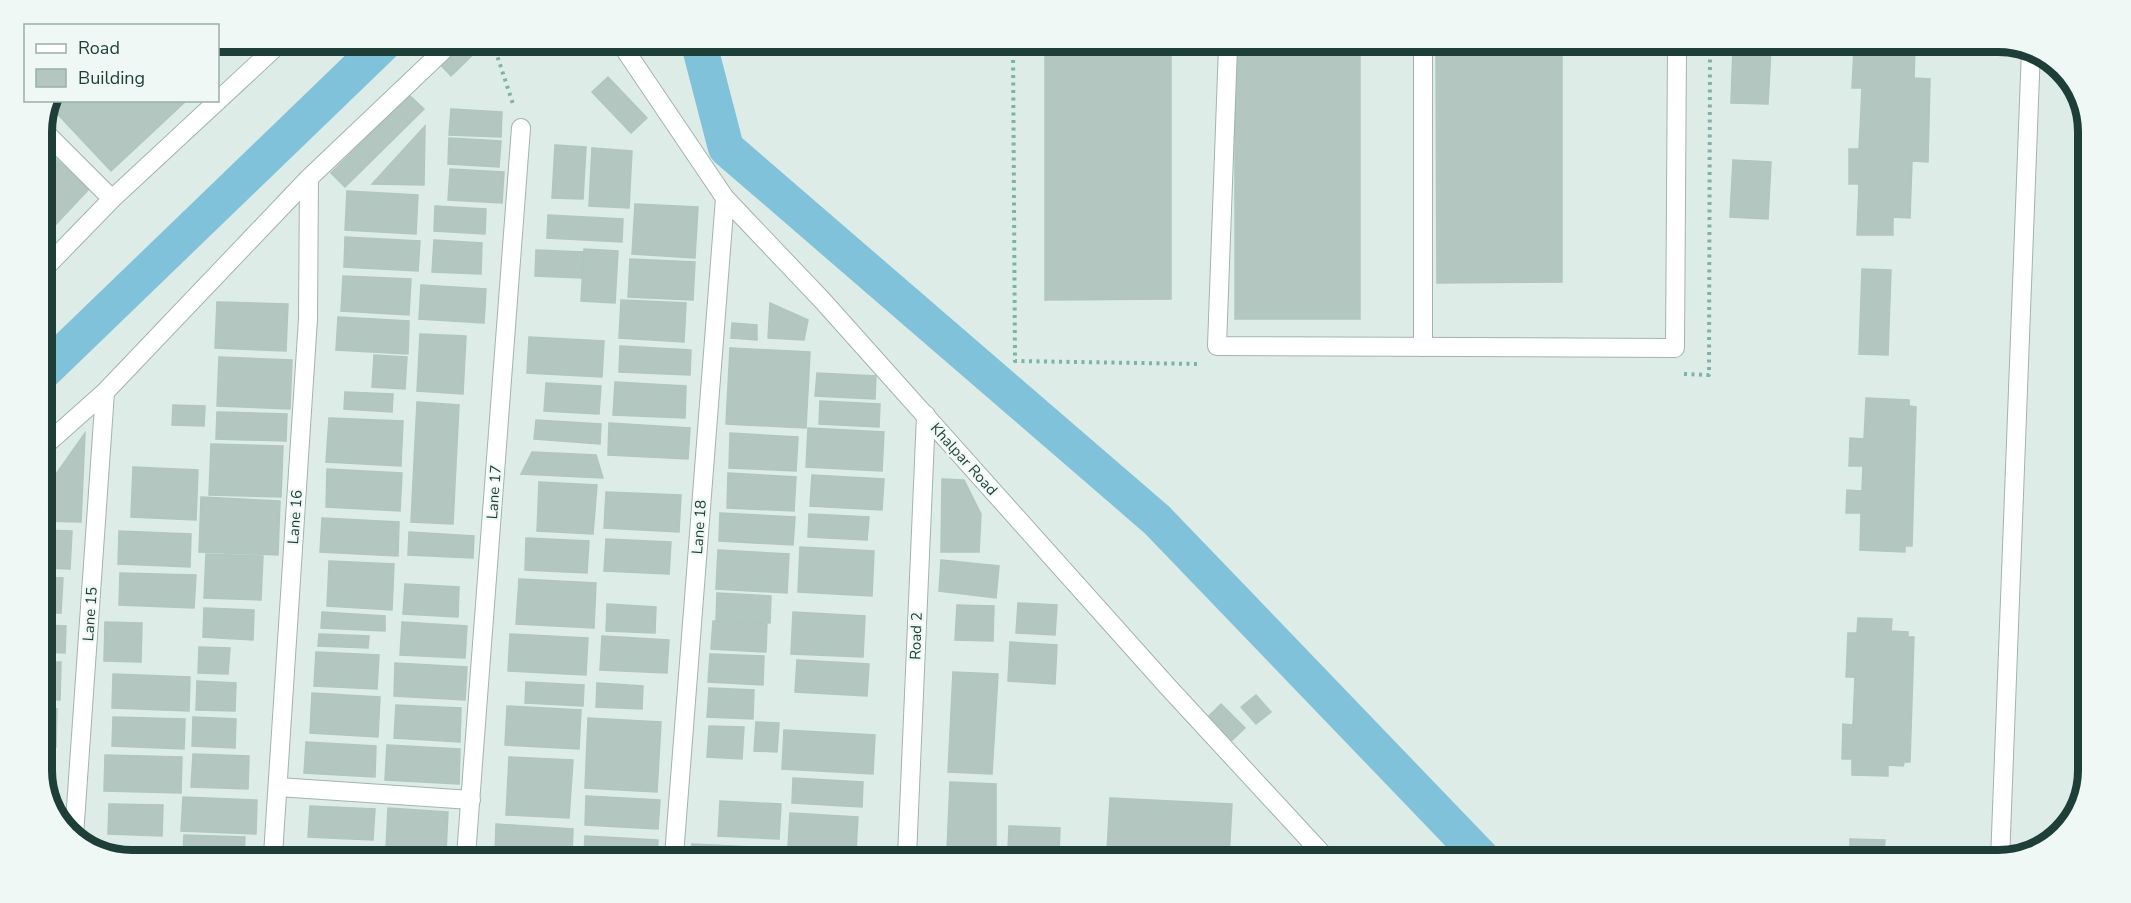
<svg xmlns="http://www.w3.org/2000/svg" width="2131" height="903" font-family="'Nunito Sans',sans-serif">
  <rect width="100%" height="100%" fill="#deece7"/>
  <g fill="none" stroke-linecap="round" stroke-linejoin="round">
    <!-- canal -->
    <g stroke="#7fc2d9" stroke-width="36">
      <path d="M699,44L726,148L1157,520L1483,859"/>
      <path d="M42,373L384,43"/>
    </g>
  </g>
  <!-- building -->
  <g fill="#b3c7c0" stroke="#b0c6bf" stroke-width="1.5">
    <path d="M462,43H485L451,76L440,64Z"/>
    <path d="M1045,45L1171,46V299L1045,300Z"/>
    <rect x="1235" y="46" width="125" height="273"/>
    <path d="M1436,47H1562V282L1437,283Z"/>
    <path d="M1733,48H1771L1768,104L1731,103Z"/>
    <path d="M1854,48H1915L1914,78L1930,79L1928,162L1912,161L1910,218L1893,217V235H1857L1859,184H1849V149H1859L1862,88H1852Z"/>
    <path d="M608,77L647,118L631,133L592,92Z"/>
    <path d="M409,95L424,109L345,187L331,173Z"/>
    <path d="M54,100H187L111,171L51,107Z"/>
    <path d="M451,109L502,112L501,137L449,135Z"/>
    <path d="M425,126L424,185L372,184Z"/>
    <path d="M449,138L501,141L499,167L448,164Z"/>
    <path d="M555,145L586,147L583,199L552,198Z"/>
    <path d="M42,146L89,189L42,239Z"/>
    <path d="M592,148L632,151L629,208L589,206Z"/>
    <path d="M1733,160L1771,162L1768,219L1730,217Z"/>
    <path d="M450,169L504,172L502,203L448,200Z"/>
    <path d="M347,191L418,195L416,234L345,230Z"/>
    <path d="M635,204L698,207L695,258L632,254Z"/>
    <path d="M435,206L486,209L485,234L434,231Z"/>
    <path d="M548,215L623,219L622,242L547,238Z"/>
    <path d="M345,237L420,241L418,271L344,267Z"/>
    <path d="M434,240L482,243L481,274L432,272Z"/>
    <path d="M584,249L618,251L615,303L581,301Z"/>
    <path d="M536,250L583,252L582,278L535,276Z"/>
    <path d="M630,259L695,262L693,300L628,297Z"/>
    <path d="M1862,269L1891,270L1888,355L1859,354Z"/>
    <path d="M343,276L411,279L409,315L341,311Z"/>
    <path d="M421,285L486,289L484,323L419,319Z"/>
    <path d="M621,300L686,303L684,342L619,338Z"/>
    <path d="M217,302L288,304L286,351L215,348Z"/>
    <path d="M770,303L808,320L804,340L768,338Z"/>
    <path d="M338,317L409,321L408,354L336,350Z"/>
    <path d="M732,323L757,325V340L731,338Z"/>
    <path d="M420,334L466,336L463,394L417,391Z"/>
    <path d="M529,337L604,341L602,377L527,373Z"/>
    <path d="M620,346L691,350L690,375L619,372Z"/>
    <path d="M730,348L810,352L806,428L726,424Z"/>
    <path d="M374,355L407,357L405,389L372,387Z"/>
    <path d="M219,357L292,360L290,409L217,406Z"/>
    <path d="M817,373L876,376L875,399L815,396Z"/>
    <path d="M615,382L686,386L685,418L613,415Z"/>
    <path d="M546,383L601,386L599,414L544,411Z"/>
    <path d="M345,392L393,394L392,412L344,409Z"/>
    <path d="M1866,398L1909,400V406L1916,407L1912,546H1905V552L1860,550L1861,513H1846L1847,490L1862,491L1863,466H1849L1850,438L1864,439Z"/>
    <path d="M820,401L880,404L879,427L819,424Z"/>
    <path d="M417,402L459,405L453,524L411,522Z"/>
    <path d="M173,405L205,406L204,426L172,425Z"/>
    <path d="M217,412L287,414L286,441L216,439Z"/>
    <path d="M329,418L403,421L401,466L326,462Z"/>
    <path d="M536,420L601,424L600,444L534,439Z"/>
    <path d="M609,423L690,428L688,459L608,455Z"/>
    <path d="M808,428L884,432L882,471L806,467Z"/>
    <path d="M85,433L81,522L42,521V494Z"/>
    <path d="M730,433L798,437L796,471L729,468Z"/>
    <path d="M211,444L283,446L281,497L209,495Z"/>
    <path d="M532,452L596,455L603,478L521,474Z"/>
    <path d="M133,467L198,470L196,520L131,517Z"/>
    <path d="M327,469L402,473L400,511L326,507Z"/>
    <path d="M728,473L796,477L794,511L727,508Z"/>
    <path d="M812,475L884,479L882,510L810,506Z"/>
    <path d="M942,479L964,480L981,514L979,552H941Z"/>
    <path d="M539,482L597,485L593,534L537,531Z"/>
    <path d="M606,492L681,495L679,532L604,528Z"/>
    <path d="M201,497L280,501L278,555L199,552Z"/>
    <path d="M720,513L795,517L793,545L719,541Z"/>
    <path d="M809,514L869,517L867,540L808,537Z"/>
    <path d="M322,518L399,522L398,556L320,552Z"/>
    <path d="M42,530L72,531L70,569L42,568Z"/>
    <path d="M119,531L191,534L190,567L118,564Z"/>
    <path d="M409,532L474,536L473,558L408,555Z"/>
    <path d="M526,538L589,541L587,573L525,570Z"/>
    <path d="M606,539L671,542L669,574L604,571Z"/>
    <path d="M800,547L874,551L872,596L798,592Z"/>
    <path d="M718,550L789,554L787,593L716,589Z"/>
    <path d="M206,554L263,556L261,600L204,598Z"/>
    <path d="M941,560L999,566L996,598L939,591Z"/>
    <path d="M329,561L394,564L392,610L327,606Z"/>
    <path d="M120,573L196,575L194,608L119,605Z"/>
    <path d="M42,577L63,578L61,613H42Z"/>
    <path d="M519,579L596,583L594,628L516,624Z"/>
    <path d="M405,584L459,587L458,617L403,614Z"/>
    <path d="M717,593L771,596L770,623L716,620Z"/>
    <path d="M1018,603L1057,605L1055,635L1016,633Z"/>
    <path d="M607,604L656,607L655,633L606,631Z"/>
    <path d="M957,605L994,606L993,641L955,640Z"/>
    <path d="M204,608L254,610L253,640L203,637Z"/>
    <path d="M322,612L385,616V631L321,628Z"/>
    <path d="M793,612L865,616L863,657L791,654Z"/>
    <path d="M1858,618L1892,619L1891,631L1908,632V637H1914L1910,762H1904L1903,766L1888,765V776L1852,775V759H1842L1843,724L1853,725L1855,677H1846L1848,633H1857Z"/>
    <path d="M713,621L767,624L766,652L711,649Z"/>
    <path d="M105,622L142,623L141,662L104,661Z"/>
    <path d="M402,622L467,626L465,658L400,655Z"/>
    <path d="M42,625L66,626L65,653L42,652Z"/>
    <path d="M319,634L369,636L368,648L318,646Z"/>
    <path d="M510,634L588,638L586,675L508,671Z"/>
    <path d="M602,636L669,640L667,673L600,670Z"/>
    <path d="M1010,642L1057,645L1055,684L1008,681Z"/>
    <path d="M199,647L230,648L228,674L198,673Z"/>
    <path d="M316,652L379,655L377,689L314,686Z"/>
    <path d="M710,654L764,656L763,685L708,682Z"/>
    <path d="M797,660L869,664L867,696L795,692Z"/>
    <path d="M42,662H61L60,700L42,699Z"/>
    <path d="M395,663L467,667L465,700L394,696Z"/>
    <path d="M953,672L998,674L992,774L948,772Z"/>
    <path d="M113,674L190,677L189,711L112,708Z"/>
    <path d="M197,681L236,683L235,711L196,710Z"/>
    <path d="M526,682L584,685L583,706L525,703Z"/>
    <path d="M597,683L643,686L642,709L596,707Z"/>
    <path d="M709,688L754,690L753,719L707,717Z"/>
    <path d="M312,693L380,697L378,737L310,733Z"/>
    <path d="M1256,695L1271,712L1256,724L1241,707Z"/>
    <path d="M1221,704L1245,728L1230,742L1206,719Z"/>
    <path d="M396,705L461,708L460,742L394,738Z"/>
    <path d="M507,706L581,710L579,749L505,745Z"/>
    <path d="M42,708L57,709L56,747H42Z"/>
    <path d="M113,717L185,719L184,749L112,746Z"/>
    <path d="M193,717L236,719L235,748L192,746Z"/>
    <path d="M588,718L661,722L657,792L585,788Z"/>
    <path d="M756,722L779,723L777,752L754,751Z"/>
    <path d="M709,726L744,727L742,759L707,757Z"/>
    <path d="M784,730L875,735L873,774L782,769Z"/>
    <path d="M306,742L376,746L375,777L304,773Z"/>
    <path d="M387,745L460,749L459,784L385,780Z"/>
    <path d="M193,754L249,756L248,789L191,787Z"/>
    <path d="M105,755L182,757L181,793L104,791Z"/>
    <path d="M509,757L573,760L569,818L506,815Z"/>
    <path d="M793,778L863,782L862,807L792,803Z"/>
    <path d="M950,782L996,784V853L947,850Z"/>
    <path d="M586,796L660,800L658,829L585,825Z"/>
    <path d="M183,797L257,800L256,834L181,831Z"/>
    <path d="M1110,798L1232,804L1229,857L1107,851Z"/>
    <path d="M720,801L781,804L779,839L718,836Z"/>
    <path d="M109,804L163,805L162,836L108,834Z"/>
    <path d="M310,806L375,809L373,840L308,837Z"/>
    <path d="M388,808L448,812L446,852L386,849Z"/>
    <path d="M790,813L858,817L856,850L788,847Z"/>
    <path d="M496,824L573,829L572,856H495Z"/>
    <path d="M1009,826L1060,828L1059,853L1008,851Z"/>
    <path d="M184,835L245,837L244,855H183Z"/>
    <path d="M585,836L658,840L657,856H584Z"/>
    <path d="M1850,839L1885,840L1884,852L1901,853V858H1909V861L1840,860V854H1850Z"/>
    <path d="M692,844L775,848L774,857L691,856Z"/>
    <path d="M334,847L377,849V855H333Z"/>
  </g>
  <g fill="none" stroke-linecap="round" stroke-linejoin="round">
    <!-- street casing -->
    <g stroke="#a1b4af" stroke-width="20">
      <g id="street">
        <path d="M621,44L725,198L822,300L1169,688L1327,859"/>
        <path d="M1228,46L1217,346L1675,348L1677,47"/>
        <path d="M1423,47V347"/>
        <path d="M42,129L112,199"/>
        <path d="M42,271L112,199L280,43"/>
        <path d="M42,448L105,392L309,178L451,43"/>
        <path d="M278,787L471,800"/>
        <path d="M74,836L105,392"/>
        <path d="M273,855L308,319L309,178"/>
        <path d="M466,856L521,128"/>
        <path d="M674,856L725,198"/>
        <path d="M907,857L926,415"/>
        <path d="M2000,861L2031,49"/>
      </g>
    </g>
    <!-- path -->
    <g stroke="#7bb4a7" stroke-width="4" stroke-dasharray="3 4.5" stroke-linecap="butt">
      <path d="M493,43L513,104"/>
      <path d="M1013,45L1015,361L1200,364"/>
      <path d="M1684,374L1709,375L1710,48"/>
    </g>
    <!-- street -->
    <use href="#street" stroke="#fff" stroke-width="18"/>
  </g>
  <g text-anchor="middle" stroke-width="4.5" stroke-linejoin="round" paint-order="stroke">
    <!-- street labels -->
    <g font-size="15" fill="#1e3e38" stroke="#eff8f4">
      <text transform="translate(964 459) rotate(48)" y="5">Khalpar Road</text>
      <text transform="translate(494 492) rotate(-86)" y="5">Lane 17</text>
      <text transform="translate(295 517) rotate(-86)" y="5">Lane 16</text>
      <text transform="translate(699 527) rotate(-86)" y="5">Lane 18</text>
      <text transform="translate(90 614) rotate(-86)" y="5">Lane 15</text>
      <text transform="translate(916 636) rotate(-88)" y="5">Road 2</text>
    </g>
  </g>
  <!-- crop -->
  <path d="M0 0H2131V903H0ZM132 52H1998A80 80 0 0 1 2078 132V770A80 80 0 0 1 1998 850H132A80 80 0 0 1 52 770V132A80 80 0 0 1 132 52Z" fill="#eff8f4" fill-rule="evenodd"/>
  <path fill="none" stroke="#1e3e38" stroke-width="8" d="M132 52H1998A80 80 0 0 1 2078 132V770A80 80 0 0 1 1998 850H132A80 80 0 0 1 52 770V132A80 80 0 0 1 132 52Z"/>
  <!-- legend -->
  <rect x="24" y="24" width="195" height="78" fill="#eff8f4" stroke="#9baea9" stroke-width="1.5"/>
  <rect x="36" y="44" width="30" height="9" fill="#ffffff" stroke="#9baea9" stroke-width="1.5"/>
  <text x="78" y="54" font-size="18" fill="#1e3e38">Road</text>
  <rect x="36" y="69" width="30" height="18" fill="#b3c7c0" stroke="#9baea9" stroke-width="1.5"/>
  <text x="78" y="84" font-size="18" fill="#1e3e38">Building</text>
</svg>
